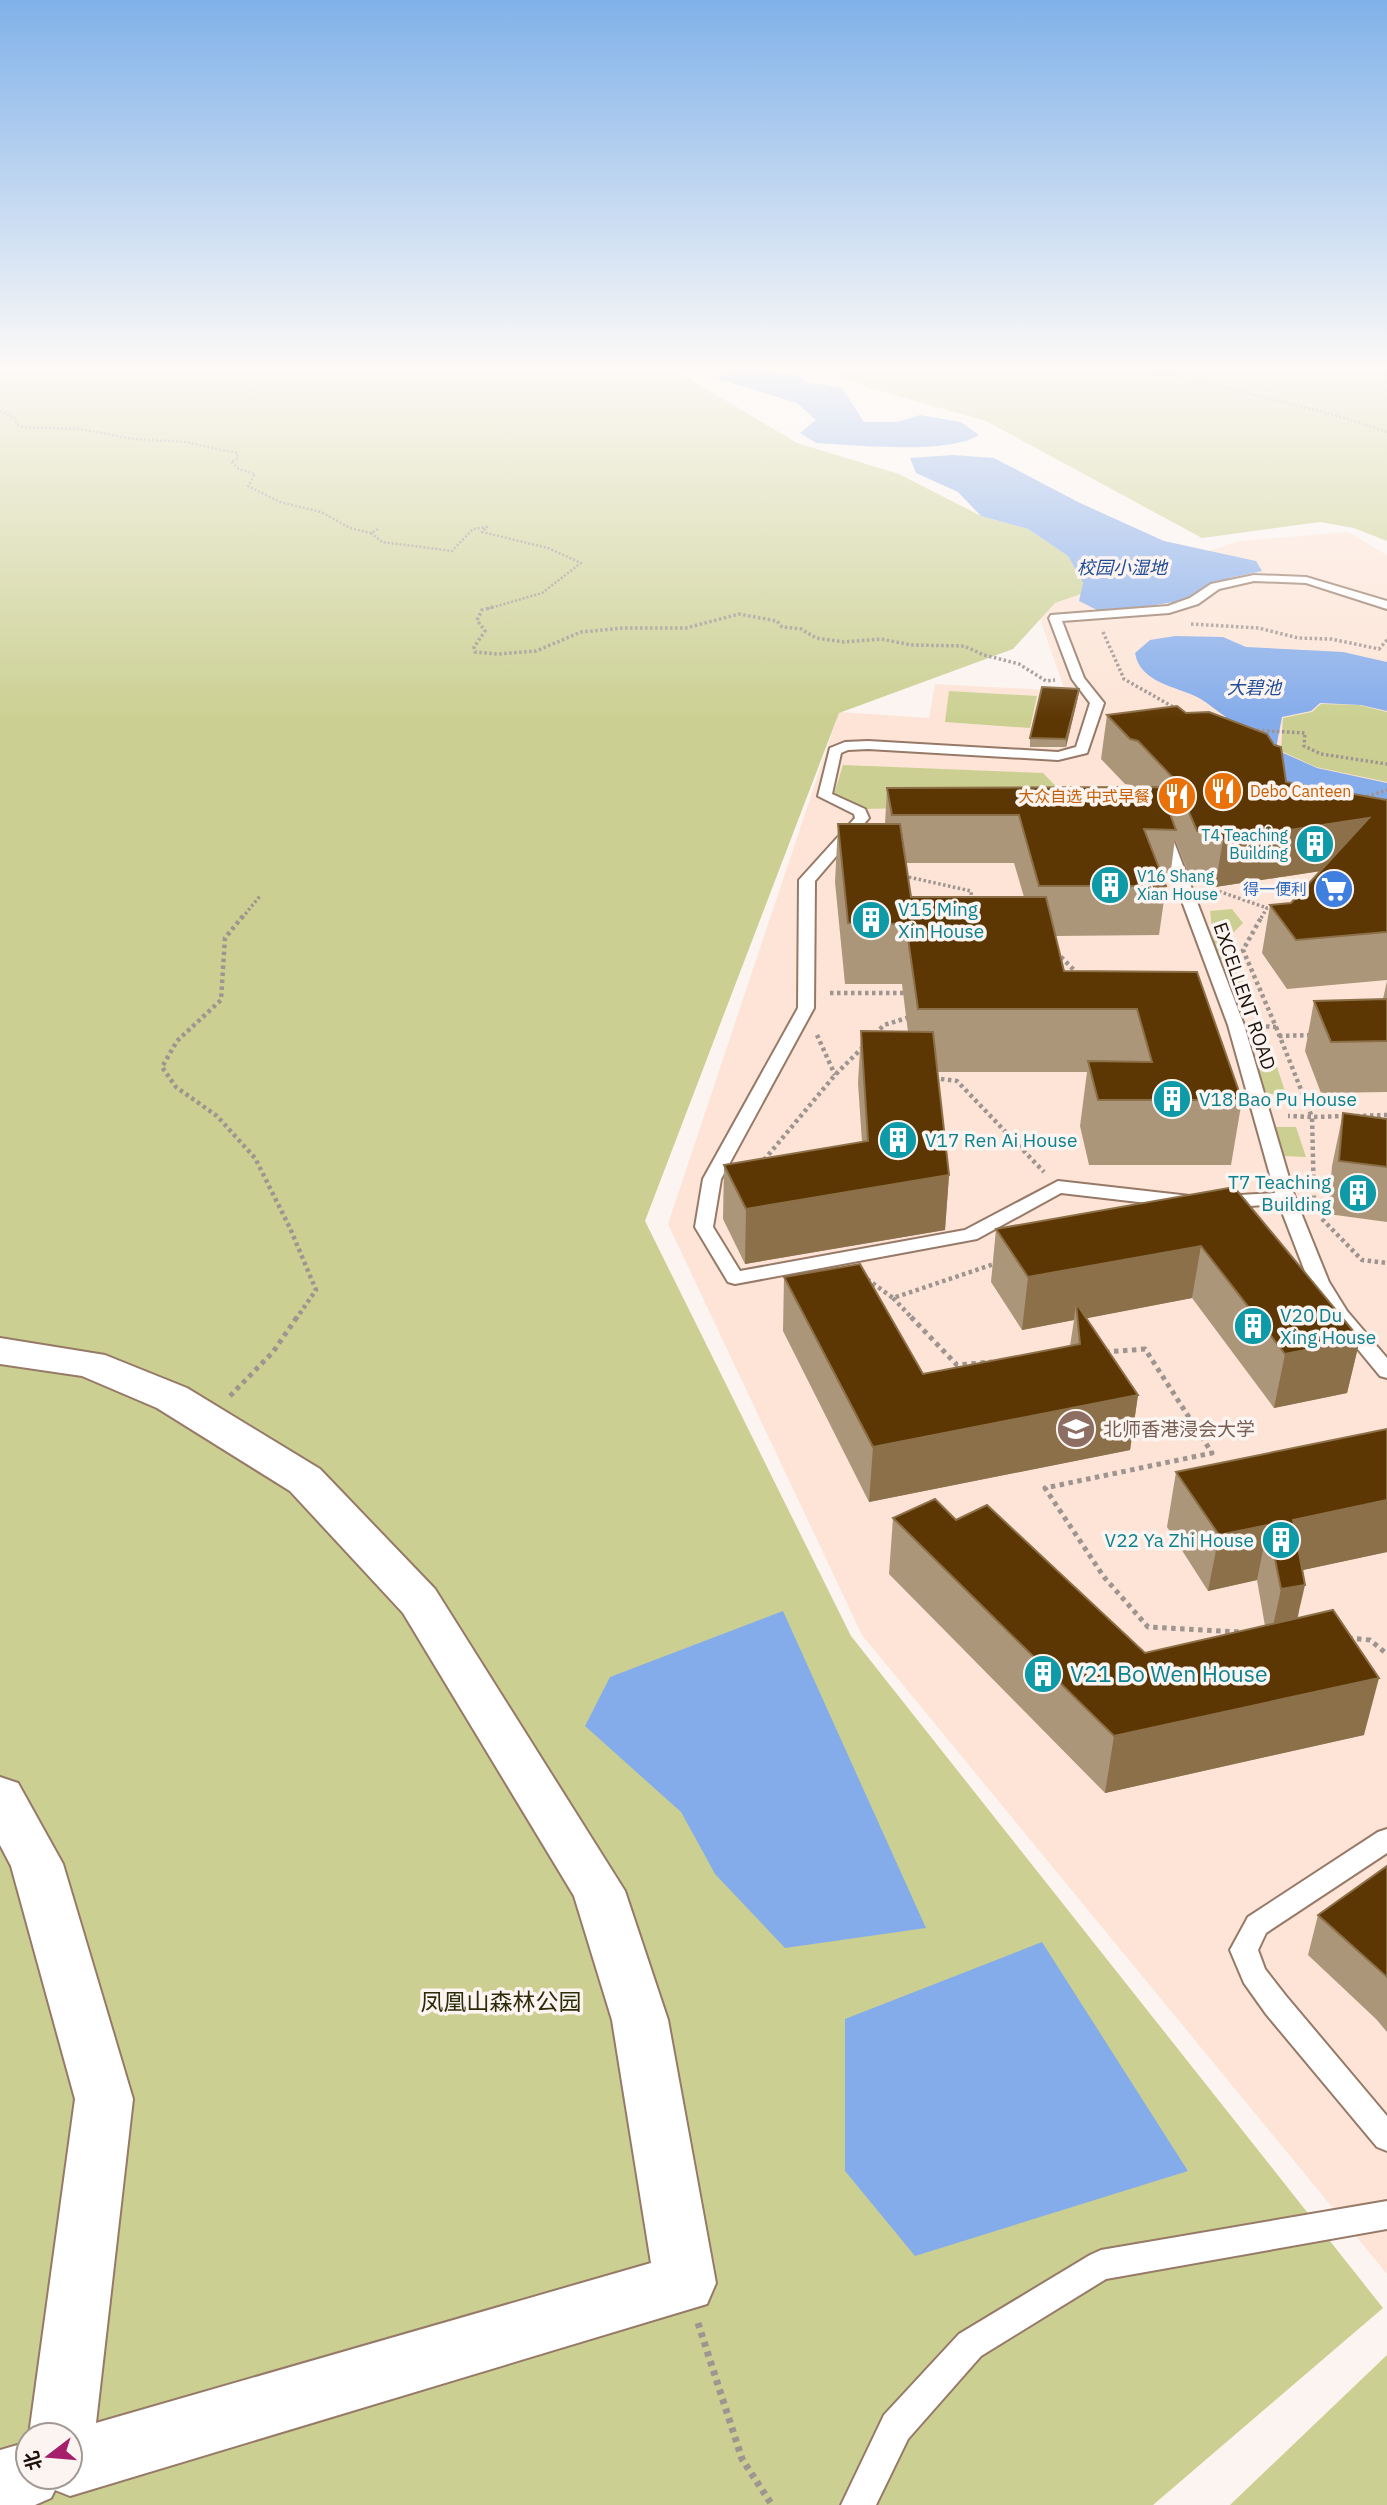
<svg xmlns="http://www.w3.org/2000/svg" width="1387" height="2505" font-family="'IBM Plex Sans','Noto Sans SC',sans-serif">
  <rect width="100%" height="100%" fill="#fbf4f0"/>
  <!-- built -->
  <path fill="#fde4d6" d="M1348,532L1387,555V2274L862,1635L668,1224L839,712L929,718L935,684L1065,691L1040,619L1055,603L1239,541Z"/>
  <!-- green -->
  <g fill="#cbd092" fill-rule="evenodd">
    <path d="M0,368H671L797,443L899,474L981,516L1028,529L1068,556L1083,583L1081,594L1055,603L1013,649L839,713L645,1221L851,1636L1383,2308L1153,2505H0ZM28,2435H70V2477H28Z"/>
    <path d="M816,368H1387V541L1354,528L1320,522L1202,538L986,421L870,388Z"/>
    <path d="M949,691L1037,696L1030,728L945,722Z"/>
    <path d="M1321,704L1359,705L1387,712V782L1316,767L1281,751L1283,718L1312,712Z"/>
    <path d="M843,765L1043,773L1074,805L864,809L834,794Z"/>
    <path d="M1232,909L1243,923L1219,947L1244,982L1257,1011L1236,1012L1215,953L1210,911Z"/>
    <path d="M1255,1067H1277L1286,1094H1264Z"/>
    <path d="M1273,1127H1296L1306,1157L1282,1156Z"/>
    <path d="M1387,2355V2505H1230Z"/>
  </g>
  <!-- water -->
  <g fill="#85acea">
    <path d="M740,368L801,376L806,382L842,388L864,422H897L920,415L961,422L979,435C948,455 855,445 816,443L800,433L816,420L797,403L712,377Z"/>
    <path d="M953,455L994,458L1080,503L1164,541L1256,561L1262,571L1229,578L1180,601L1131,609L1097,610L1079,601L1083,583L1068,556L1028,529L981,516L958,492L916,473L910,458Z"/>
    <path d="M1175,636L1223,637L1246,647L1343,652L1387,662V711L1361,705L1320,703L1311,711L1282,717L1277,743L1279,751L1317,768L1387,783V820L1300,791L1230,760L1226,717C1217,711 1208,703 1199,698C1176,686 1140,683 1135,653L1150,640Z"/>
    <path d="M783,1611L926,1928L785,1948L715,1874L681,1812L585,1726L610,1677Z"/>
    <path d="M1042,1942L1188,2171L915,2256L845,2171V2019Z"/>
  </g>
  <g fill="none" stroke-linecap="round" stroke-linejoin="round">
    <!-- service casing -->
    <g stroke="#977967" stroke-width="4">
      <g id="service">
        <path d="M1254,575L1306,577L1387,601V609L1306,583L1254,581L1219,589L1198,604L1169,613L1062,621L1084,678L1104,703L1087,753L1058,760L868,749L848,750L841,753L832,794L865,809L869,818L815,881L814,1008L721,1179L713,1227L740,1271L965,1230L1058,1181L1190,1196L1197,1198L1199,1202L1197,1206L1190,1208L1061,1193L977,1239L735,1284L728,1282L695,1227L703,1179L798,1008L799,880L855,818L854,814L818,796L830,748L845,742L868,741L1058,752L1076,747L1090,703L1072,679L1049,618L1051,615L1168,606L1190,598L1211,584Z"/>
        <path d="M1164,830L1171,834L1244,1025L1295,1198L1329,1282L1347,1311L1387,1358V1378L1380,1376L1333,1319L1309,1282L1279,1204L1220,1208L1211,1202L1220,1196L1275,1193L1228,1025L1157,834Z"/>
        <path d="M1387,1829V1853L1266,1933L1258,1950L1265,1969L1286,1996L1387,2116V2151L1377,2147L1266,2014L1244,1983L1230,1950L1248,1917L1378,1832Z"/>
        <path d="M1387,2201V2229L1106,2279L981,2356L908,2439L876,2505H841L884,2415L959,2334L1090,2255L1101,2250Z"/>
      </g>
    </g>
    <!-- minor casing -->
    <g stroke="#977967" stroke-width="4">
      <path id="minor" d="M0,1338L105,1355L187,1388L320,1469L435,1589L625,1891L668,2020L716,2283L707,2304L70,2496L55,2490L51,2498L35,2505H0V2450L28,2442V2477H70V2435H29L75,2099L11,1866L0,1845V1777L18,1783L63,1864L133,2099L96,2423L651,2263L612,2020L574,1896L403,1613L290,1491L157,1408L82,1376L0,1364Z"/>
    </g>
    <!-- path-far4 -->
    <g stroke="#9e9590" stroke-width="2.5" stroke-dasharray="2 2" stroke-linecap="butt">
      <path d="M1145,368L1335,415L1387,432"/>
      <path d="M0,411L15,418L17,425L23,427L80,429L133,439L185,442L237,453L238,458L231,462L239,469L255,474L248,486L280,502L321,512L350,528L371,533"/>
      <path d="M378,529L371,533L382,542L452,551L473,529L487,527L482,532L548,548L581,563L542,593L487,609"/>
    </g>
    <!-- path-far3 -->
    <g stroke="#9e9590" stroke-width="3.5" stroke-dasharray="2.5 2.5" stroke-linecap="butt">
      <path d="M493,607L482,610L477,620L485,631L474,647L475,652L498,654L536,651L581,632L623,628H686L739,614L777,621L782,627L801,629L816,638L844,642L881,639L911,645L964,646L984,655L1019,664L1046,681L1055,680"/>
      <path d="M1191,624L1259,628L1298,638L1331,639L1379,649L1387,640"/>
      <path d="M1103,632L1124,679L1175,708"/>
      <path d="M1252,730L1305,733L1304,746L1321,754L1387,764"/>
      <path d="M1362,798L1387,790"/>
      <path d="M904,876L971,891L972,902"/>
      <path d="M1209,893L1221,892L1267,908"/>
      <path d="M242,918L260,896"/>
      <path d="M1261,918L1267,908L1275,907"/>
    </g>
    <!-- path-far2 -->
    <g stroke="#9e9590" stroke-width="4.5" stroke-dasharray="3.5 3.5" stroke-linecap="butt">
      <path d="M243,916L225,938L221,1000L177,1041L162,1067L176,1087L217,1116L255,1158L290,1228L316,1290L296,1319"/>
      <path d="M1056,952L1077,973"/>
      <path d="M830,993H909"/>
      <path d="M1259,1026L1276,1027L1243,950L1262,916"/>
      <path d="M1276,1027L1312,1117L1288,1116"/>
      <path d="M875,1034L884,1025L910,1017"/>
      <path d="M817,1035L835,1075"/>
      <path d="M1279,1036L1313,1035"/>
      <path d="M934,1078L957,1081L1044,1172"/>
      <path d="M1356,1116L1387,1115"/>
      <path d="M764,1160L835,1075L864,1046"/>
      <path d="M1314,1199L1312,1117L1348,1116"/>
      <path d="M1322,1219L1362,1260L1387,1263"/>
      <path d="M867,1279L893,1298L997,1263"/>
      <path d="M893,1298L913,1319"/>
    </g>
    <!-- path-far1 -->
    <g stroke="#9e9590" stroke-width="5" stroke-dasharray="4.5 4.5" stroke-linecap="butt">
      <path d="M911,1317L957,1365L992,1362"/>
      <path d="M1105,1352L1145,1349L1212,1453L1045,1488L1104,1577L1148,1627L1241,1632"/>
      <path d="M230,1396L273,1352L297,1317"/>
      <path d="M1348,1638L1370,1640L1387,1654"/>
    </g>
    <!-- path -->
    <path stroke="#9e9590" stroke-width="7" stroke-dasharray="5 5" stroke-linecap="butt" d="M698,2323L742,2459L772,2505"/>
    <!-- service -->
    <use href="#service" fill="#fff" fill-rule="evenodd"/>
    <!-- minor -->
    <use href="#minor" fill="#fff" fill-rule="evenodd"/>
  </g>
  <!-- wall -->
  <g fill="#ac967a" fill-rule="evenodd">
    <path d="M1079,689L1078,697L1066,747H1030V738Z"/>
    <path d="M1186,713L1286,782L1387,800V980L1287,989L1262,953L1270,905L1291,903L1321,871L1215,887L1208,879L1190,878L1175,839L1170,878H1163L1166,886L1159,935L1055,936L1064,971L1197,972L1242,1100L1231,1165H1089L1080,1126L1087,1072H937L949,1175L945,1230L745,1264L723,1219L724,1165L862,1142L858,1083L861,1031L908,1032L902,984H845L835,882L838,824H885L887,788L1134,787L1132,785L1125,784L1101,759L1107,715ZM906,863H1014L1024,897H911Z"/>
    <path d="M1387,981V1092L1321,1093L1305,1051L1314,1001L1383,999Z"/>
    <path d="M1343,1113L1387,1119V1222L1328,1214L1332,1166Z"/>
    <path d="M1234,1187L1360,1339L1347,1393L1274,1408L1192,1298L1086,1318L1138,1395L1130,1450L869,1502L783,1331L784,1277L923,1374L1070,1346L1074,1320L1022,1330L991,1282L996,1229Z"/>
    <path d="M1176,1472L1387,1552L1302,1570L1298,1618L1364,1735L1105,1793L889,1574L893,1518L956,1520L1145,1653L1265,1626L1257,1580L1208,1591L1167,1527Z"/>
    <path d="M1387,1866V2032L1376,2019L1308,1955L1318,1915Z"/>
  </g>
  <!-- shaded-wall -->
  <g fill="#8c704a">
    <path d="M1079,689L1078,697L1066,747V739Z"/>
    <path d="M1369,818L1360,865L1215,887L1223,840Z"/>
    <path d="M949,1175L945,1230L745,1264L746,1209Z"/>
    <path d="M1201,1246L1192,1298L1078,1320L1076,1303L1074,1320L1022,1330L1028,1277Z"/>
    <path d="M1360,1339L1347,1393L1274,1408L1285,1354Z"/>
    <path d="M1138,1395L1130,1450L869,1502L873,1447Z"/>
    <path d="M1387,1500V1552L1280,1575L1293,1520Z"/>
    <path d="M1268,1525L1257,1580L1208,1591L1219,1535Z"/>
    <path d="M1305,1585L1292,1641L1269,1645L1281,1589Z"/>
    <path d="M1379,1678L1364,1735L1105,1793L1114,1736Z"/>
  </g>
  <!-- building -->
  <g fill="#5d3703" stroke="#8c704a" stroke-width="2">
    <path d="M1042,687L1079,689L1066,739L1030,738Z"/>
    <path d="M1177,706L1186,713L1209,712L1267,734L1274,745L1281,747L1286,782L1387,800V932L1296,940L1270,905L1291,903L1369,818L1223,840L1215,832L1197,831L1176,781L1138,741L1130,739L1107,715Z"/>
    <path d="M1160,787L1176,830L1144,829L1166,886H1039L1019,815H892L887,788Z"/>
    <path d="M838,824H900L911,897H1046L1064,971L1197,972L1242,1100H1098L1088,1061L1152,1062L1137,1009H918L906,924L848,923Z"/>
    <path d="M1387,999V1041L1331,1042L1314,1001Z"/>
    <path d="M861,1031L933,1032L949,1175L746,1209L724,1165L868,1141Z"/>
    <path d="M1343,1113L1387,1119V1167L1339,1161Z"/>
    <path d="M1234,1187L1360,1339L1285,1354L1201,1246L1028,1277L996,1229Z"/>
    <path d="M860,1264L923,1374L1080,1344L1076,1303L1138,1395L873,1447L784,1277Z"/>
    <path d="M1387,1429V1500L1293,1520L1305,1585L1281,1589L1268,1525L1219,1535L1176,1472Z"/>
    <path d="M935,1499L956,1520L987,1505L1145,1653L1333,1610L1379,1678L1114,1736L893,1518Z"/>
    <path d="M1387,1866V1977L1318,1915Z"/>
  </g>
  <!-- sky -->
  <linearGradient id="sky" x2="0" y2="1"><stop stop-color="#80b1e9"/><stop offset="0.51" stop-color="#fdfaf8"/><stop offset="1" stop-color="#fdfaf8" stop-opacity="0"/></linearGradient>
  <rect width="1387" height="719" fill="url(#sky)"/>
  <!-- icons -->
  <defs>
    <g id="restaurant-disc" transform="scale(2.0125)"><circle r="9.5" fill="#e8710a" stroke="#fbf4f0"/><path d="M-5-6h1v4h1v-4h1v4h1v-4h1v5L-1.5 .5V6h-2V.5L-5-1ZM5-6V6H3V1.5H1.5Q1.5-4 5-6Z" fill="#fff"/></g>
    <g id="building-disc" transform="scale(2.0125)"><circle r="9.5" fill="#0f9aa8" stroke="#fbf4f0"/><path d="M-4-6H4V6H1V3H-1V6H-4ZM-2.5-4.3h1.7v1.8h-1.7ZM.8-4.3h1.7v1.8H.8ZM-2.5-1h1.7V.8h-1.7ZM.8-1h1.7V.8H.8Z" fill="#fff"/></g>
    <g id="supermarket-disc" transform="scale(2.0125)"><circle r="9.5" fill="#3f7fe0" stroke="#fbf4f0"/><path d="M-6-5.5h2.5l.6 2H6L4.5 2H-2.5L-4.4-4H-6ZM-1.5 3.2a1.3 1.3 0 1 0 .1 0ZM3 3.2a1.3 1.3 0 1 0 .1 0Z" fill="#fff"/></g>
    <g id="university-disc" transform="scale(2.0125)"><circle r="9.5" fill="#8d6e63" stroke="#fbf4f0"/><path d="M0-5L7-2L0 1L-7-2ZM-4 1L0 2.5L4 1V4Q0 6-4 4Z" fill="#fff"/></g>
  </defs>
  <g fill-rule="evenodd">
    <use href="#restaurant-disc" x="1223" y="791"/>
    <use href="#restaurant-disc" x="1177" y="796"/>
    <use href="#building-disc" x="1315" y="844"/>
    <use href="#building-disc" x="1110" y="885"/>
    <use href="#supermarket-disc" x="1334" y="889"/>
    <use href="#building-disc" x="871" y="920"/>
    <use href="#building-disc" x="1172" y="1099"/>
    <use href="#building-disc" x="898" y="1140"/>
    <use href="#building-disc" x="1358" y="1193"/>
    <use href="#building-disc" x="1253" y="1326"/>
    <use href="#university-disc" x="1076" y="1429"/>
    <use href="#building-disc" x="1281" y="1540"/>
    <use href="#building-disc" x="1043" y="1674"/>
  </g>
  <g text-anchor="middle" stroke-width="7" stroke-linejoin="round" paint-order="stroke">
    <!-- far-food labels -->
    <g font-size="16" fill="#c56008" stroke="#fbf4f0" text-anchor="start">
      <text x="1250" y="797">Debo Canteen</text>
      <text x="1150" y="802" text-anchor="end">大众自选 中式早餐</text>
    </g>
    <!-- far-culture labels -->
    <g font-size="16" fill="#0d838f" stroke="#fbf4f0" text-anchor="end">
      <text x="1288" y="841">T4 Teaching<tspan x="1288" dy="18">Building</tspan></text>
      <text x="1137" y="882" text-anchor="start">V16 Shang<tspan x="1137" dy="18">Xian House</tspan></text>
    </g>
    <!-- far-shop labels -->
    <g font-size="16" fill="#366cbe" stroke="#fbf4f0" text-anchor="end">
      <text x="1307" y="895">得一便利</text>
    </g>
    <!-- far-water labels -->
    <g font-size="18" font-style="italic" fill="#214d97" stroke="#fbf4f0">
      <text x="1122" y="574">校园小湿地</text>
      <text x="1254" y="694">大碧池</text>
    </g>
    <!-- culture labels -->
    <g font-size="19" fill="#0d838f" stroke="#fbf4f0" text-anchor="start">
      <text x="898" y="916">V15 Ming<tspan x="898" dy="22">Xin House</tspan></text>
      <text x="1199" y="1106">V18 Bao Pu House</text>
      <text x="925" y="1147">V17 Ren Ai House</text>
      <text x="1331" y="1189" text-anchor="end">T7 Teaching<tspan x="1331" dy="22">Building</tspan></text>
      <text x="1280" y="1322">V20 Du<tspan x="1280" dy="22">Xing House</tspan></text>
      <text x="1254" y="1547" text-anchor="end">V22 Ya Zhi House</text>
    </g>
    <!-- street labels -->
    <g font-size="19" fill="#1d110a" stroke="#fbf4f0">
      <text transform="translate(1245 996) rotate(71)" y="7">EXCELLENT ROAD</text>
    </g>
    <!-- education labels -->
    <g font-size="19" fill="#785e54" stroke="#fbf4f0" text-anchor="start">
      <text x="1103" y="1436">北师香港浸会大学</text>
    </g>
    <!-- near-culture labels -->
    <g font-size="23" fill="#0d838f" stroke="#fbf4f0" text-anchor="start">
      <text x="1070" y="1682">V21 Bo Wen House</text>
    </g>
    <!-- near-park labels -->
    <g font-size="23" fill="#2a2c09" stroke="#fbf4f0">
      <text x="501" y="2010">凤凰山森林公园</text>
    </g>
  </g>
  <!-- north arrow -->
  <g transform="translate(49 2456) rotate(254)"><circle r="33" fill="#fbf4f0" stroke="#a29994" stroke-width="2"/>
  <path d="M0-5L12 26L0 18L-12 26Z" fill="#a51f6a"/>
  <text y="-10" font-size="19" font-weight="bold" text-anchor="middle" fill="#1d110a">北</text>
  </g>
</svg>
